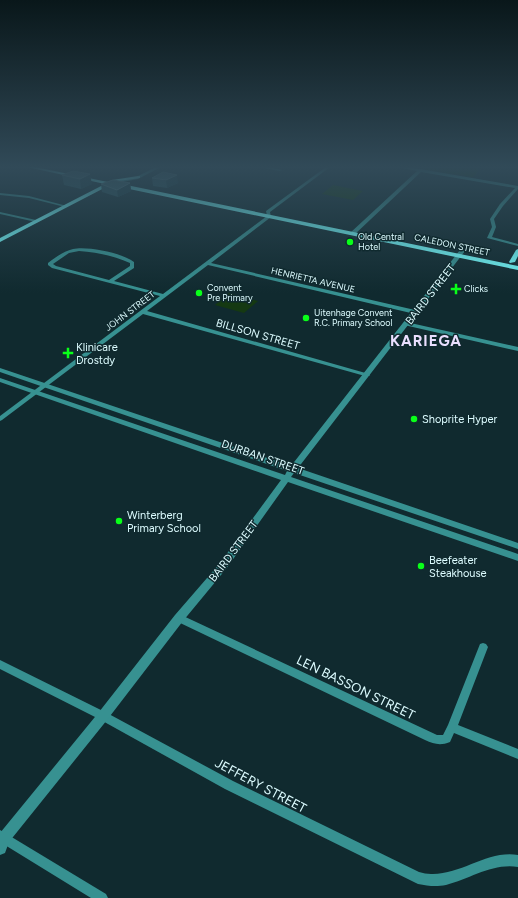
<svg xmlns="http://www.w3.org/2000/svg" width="518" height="898" font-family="Figtree,sans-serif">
  <rect width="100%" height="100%" fill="#102a2f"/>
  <!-- green -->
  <g fill="#153912">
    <path d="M424,167H482L473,177L427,170Z"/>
    <path d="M333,185L363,191L353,200L322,194Z"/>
    <path d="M229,293L258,301L244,313L215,305Z"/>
  </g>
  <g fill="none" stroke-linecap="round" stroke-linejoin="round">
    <!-- minor -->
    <g fill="#379191" fill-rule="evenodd">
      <path d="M156,167H161L138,179L117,183L115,182L136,177Z"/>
      <path d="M259,167H268L282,170L280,171Z"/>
      <path d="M326,167H330L270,212L271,217L211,263L415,310L417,311V313L415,314L208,265L147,311L369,374L370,375L369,376H365L143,314L2,420L0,421V416L160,296L52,268L48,265V263C56,257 64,251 73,249C88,246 122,253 134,262V268L114,281L163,294L267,216L266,211ZM79,251C97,252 114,256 130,263V266L109,280L56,266L53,264L69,253Z"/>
      <path d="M399,167L420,169L518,186V189L503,206L494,219L496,227L492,237L518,244V246L487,238L492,227L490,219L500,204L515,188L421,172L354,235H350V233L417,171Z"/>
      <path d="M0,193L29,196L67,206L65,207L29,198L0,195Z"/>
      <path d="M0,212L36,220L38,221L36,222L0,214Z"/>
      <path d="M406,322L518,347V351L404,325V323Z"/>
      <path d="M179,614L437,735H443L448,725L480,644L483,643L486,644L488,647L458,725L518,749V759L454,733L450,742C440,746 434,744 425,740L176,621L175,618L176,615Z"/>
      <path d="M0,660L107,713L233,781L419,872C423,873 427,874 431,874C462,875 487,850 518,855V867C492,863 470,879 446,885C436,887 428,886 418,884L225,789L99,719L0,669Z"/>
      <path d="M0,830L106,894L108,898H91L0,842Z"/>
    </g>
    <!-- tertiary -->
    <path fill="#379191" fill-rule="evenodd" d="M460,250L465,251L298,468L518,543V549L294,473L291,477L518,554V561L288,482L226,569L183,621L107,720L9,842L5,853L0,855V833L99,712L175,615L220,563L281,480L0,382V378L285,475L287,471L0,372V368L291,466Z"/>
    <!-- secondary -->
    <g fill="#74fffe" fill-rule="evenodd">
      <path d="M27,167H35L108,182L112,180L138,176H140V178L112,182L518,266V270L110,185L0,242V238L105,184Z"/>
      <path d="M518,249V256L515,262L510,263L509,262L516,250Z"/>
    </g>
  </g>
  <!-- wall -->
  <g fill="#28555d">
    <path d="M73,171L92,184L81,189L64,185L62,175Z"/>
    <path d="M152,178L178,183L167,188L153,186Z"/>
    <path d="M130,183L131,191L118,197L102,192L101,184Z"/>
  </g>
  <!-- shaded-wall -->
  <g fill="#163c43">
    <path d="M90,174L92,184L81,189L80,179Z"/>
    <path d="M177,175L178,183L167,188L166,180Z"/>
    <path d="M130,183L131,191L118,197L117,190Z"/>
  </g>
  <!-- building -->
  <g fill="#3b676f" stroke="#547e85">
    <path d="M73,171L90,174L80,179L62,175Z"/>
    <path d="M163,172L177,175L166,180L152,178Z"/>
    <path d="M113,180L130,183L117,190L101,184Z"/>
  </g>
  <!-- sky -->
  <linearGradient id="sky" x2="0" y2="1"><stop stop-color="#09171a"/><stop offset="0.57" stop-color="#314a58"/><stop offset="1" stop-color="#314a58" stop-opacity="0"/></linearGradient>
  <rect width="518" height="293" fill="url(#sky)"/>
  <!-- markers -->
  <g fill="#09ff19" stroke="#102a2f" stroke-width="1.5">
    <circle cx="350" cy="242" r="4"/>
    <path d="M454 283h4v4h4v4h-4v4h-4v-4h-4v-4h4z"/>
    <circle cx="199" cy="293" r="4"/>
    <circle cx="306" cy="318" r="4"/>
    <path d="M66 347h4v4h4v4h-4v4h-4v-4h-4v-4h4z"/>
    <circle cx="414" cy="419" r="4"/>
    <circle cx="119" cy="521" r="4"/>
    <circle cx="421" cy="566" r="4"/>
  </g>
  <g text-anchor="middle" stroke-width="3" stroke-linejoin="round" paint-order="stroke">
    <!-- far-poi labels -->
    <g font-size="9" fill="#ddfcff" stroke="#102a2f" text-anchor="start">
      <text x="358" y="240">Old Central<tspan x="358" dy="10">Hotel</tspan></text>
      <text x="207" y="291">Convent<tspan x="207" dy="10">Pre Primary</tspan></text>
      <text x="464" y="292">Clicks</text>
      <text x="314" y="316">Uitenhage Convent<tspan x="314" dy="10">R.C. Primary School</tspan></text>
    </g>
    <!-- far-street labels -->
    <g font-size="9" fill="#ddfcff" stroke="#102a2f">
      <text transform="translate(452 245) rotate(12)" y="3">CALEDON STREET</text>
      <text transform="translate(313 280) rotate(13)" y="3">HENRIETTA AVENUE</text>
      <text transform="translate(130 311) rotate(-37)" y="3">JOHN STREET</text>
    </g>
    <!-- street labels -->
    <g font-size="11" fill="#ddfcff" stroke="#102a2f">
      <text transform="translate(430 294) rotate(-52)" y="4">BAIRD STREET</text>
      <text transform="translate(258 334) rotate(16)" y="4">BILLSON STREET</text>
      <text transform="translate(263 457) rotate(19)" y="4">DURBAN STREET</text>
      <text transform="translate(233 551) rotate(-53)" y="4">BAIRD STREET</text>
    </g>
    <!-- poi labels -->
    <g font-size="11" fill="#ddfcff" stroke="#102a2f" text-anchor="start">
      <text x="76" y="351">Klinicare<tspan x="76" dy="13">Drostdy</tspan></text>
      <text x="422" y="423">Shoprite Hyper</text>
      <text x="127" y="519">Winterberg<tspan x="127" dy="13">Primary School</tspan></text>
      <text x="429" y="564">Beefeater<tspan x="429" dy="13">Steakhouse</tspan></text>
    </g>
    <!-- near-street labels -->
    <g font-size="13" fill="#ddfcff" stroke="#102a2f">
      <text transform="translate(356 687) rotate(26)" y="5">LEN BASSON STREET</text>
      <text transform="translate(261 785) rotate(28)" y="5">JEFFERY STREET</text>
    </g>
    <!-- district labels -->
    <g font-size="15" font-weight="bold" letter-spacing="1" fill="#eadfff" stroke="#102a2f">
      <text x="426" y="346">KARIEGA</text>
    </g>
  </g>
</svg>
